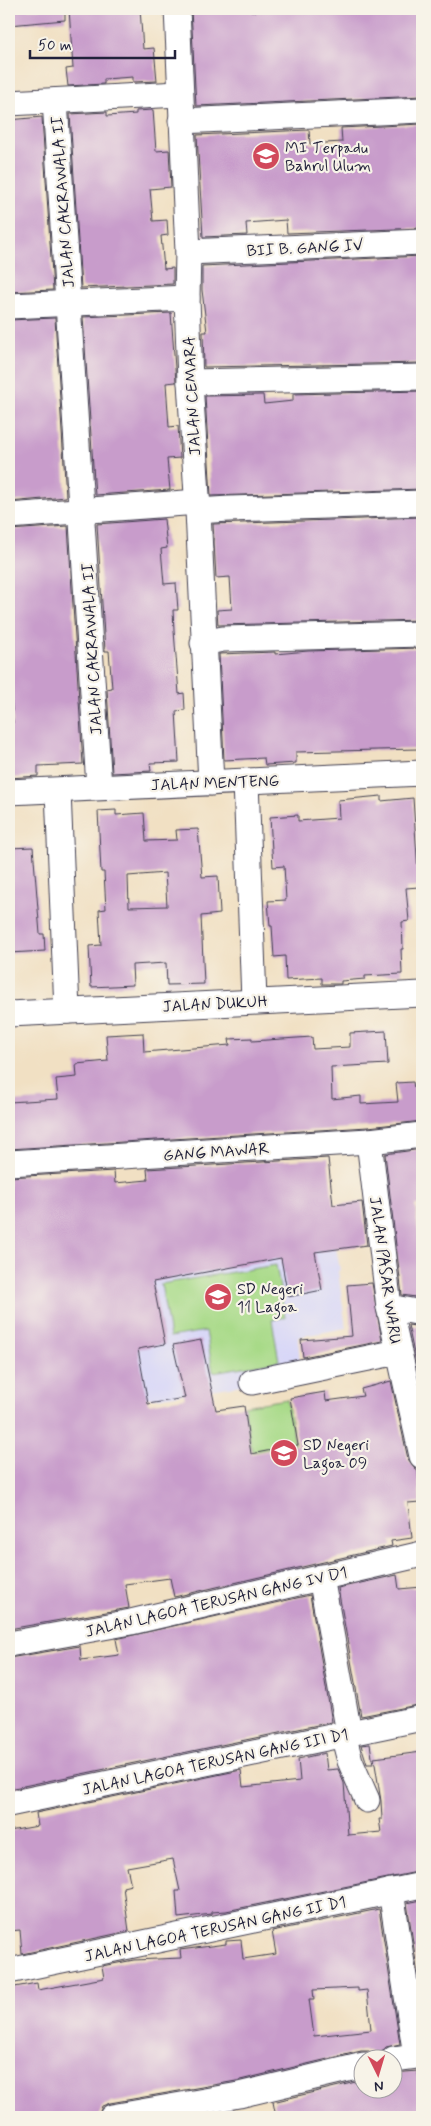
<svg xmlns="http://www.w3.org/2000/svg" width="431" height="2126" font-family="Mynerve,sans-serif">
  <rect width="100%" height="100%" fill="#f7f3e8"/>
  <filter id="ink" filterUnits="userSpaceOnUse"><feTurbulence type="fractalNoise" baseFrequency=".02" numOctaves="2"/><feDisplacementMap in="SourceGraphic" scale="10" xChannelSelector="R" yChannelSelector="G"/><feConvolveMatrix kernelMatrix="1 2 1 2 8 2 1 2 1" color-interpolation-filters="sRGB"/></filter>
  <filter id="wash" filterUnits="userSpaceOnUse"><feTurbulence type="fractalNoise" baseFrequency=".0096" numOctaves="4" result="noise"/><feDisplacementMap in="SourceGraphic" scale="20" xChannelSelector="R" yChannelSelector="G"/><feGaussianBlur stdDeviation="1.12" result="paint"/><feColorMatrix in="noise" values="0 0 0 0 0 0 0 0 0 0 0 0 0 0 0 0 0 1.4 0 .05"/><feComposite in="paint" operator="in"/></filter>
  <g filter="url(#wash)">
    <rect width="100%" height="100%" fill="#f1e0c3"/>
    <!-- built -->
    <path fill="#d8d7f8" d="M329,1208L340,1270L338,1271L346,1328L298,1337L301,1376L156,1398H116L99,1273Z"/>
    <!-- garden -->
    <g fill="#a8da88" stroke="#657e62">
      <path d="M276,1265L285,1317L272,1320L279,1361L213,1372L206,1331L170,1337L161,1284Z"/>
      <path d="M287,1399L295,1444L252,1452L244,1406Z"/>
    </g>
    <g id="blocks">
      <!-- building -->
      <g fill="#c89ccb" fill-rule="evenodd">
        <path d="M9,9H65V20L9,25Z"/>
        <path d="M69,9H140L143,49L154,48L157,81L133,82V77L104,79V84L68,86L66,69L73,68Z"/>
        <path d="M191,9H251V12L284,9H292L293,12L325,9H422V44H419L422,96L196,106Z"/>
        <path d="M153,110L156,151L169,150L171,187L150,189L153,221L167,220L168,235L161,236L164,269L173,268V284L81,288L70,114L107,112V116L136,114V111Z"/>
        <path d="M42,117L53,290L9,292V178H11L9,120Z"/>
        <path d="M422,124V228L287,233L286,220L246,223L247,235L203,237L197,135L309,130L310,144L342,142L341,128Z"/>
        <path d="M422,256V363L204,367L203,332H207L202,290V266Z"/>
        <path d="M171,313L176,382L166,383L169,427L178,426L180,458L167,459L170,490L95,495L83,317Z"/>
        <path d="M55,318L66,497L9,502V320Z"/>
        <path d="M422,391V489L211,496L205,396L263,395L264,404L293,401V394Z"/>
        <path d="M422,517V620L218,625L217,610L232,609L230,577L216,578L213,524Z"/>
        <path d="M164,519L167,548L161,549L164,584L176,583L178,610H173L174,631L179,694L184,693L185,710L176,711L179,762L150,763L151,771L112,773L107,689L112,688L109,651H105L97,524Z"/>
        <path d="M68,526L83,764L38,766V776L9,778V723H13L9,667V553L10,552L9,530Z"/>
        <path d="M422,648V743H418V749L296,752V763L265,765L264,758L224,760L219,654L275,652V654L308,651Z"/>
        <path d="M381,796V801L413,798L419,887L406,888L409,921L402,922L403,949H401L402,974L365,976V979L341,981V984H322V978L286,980L285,956L274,957L272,926H270L268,901L286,900L284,866L273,867L270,817L298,815V821L339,818L338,800Z"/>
        <path d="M116,810V815L144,813L146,841L177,840L176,830L198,829L202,877L218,876L220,914L201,916L204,984L167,985L166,963L132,965L133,985L91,987L89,946L101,945L99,910L106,909L104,872H101L98,811ZM165,873L167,906L129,907L128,876Z"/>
        <path d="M33,847L40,934H44L45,951L9,953V848Z"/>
        <path d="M386,1031L388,1064L331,1067L332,1099L361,1096V1104L398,1102L396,1083L413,1082L414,1088L422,1087V1121L368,1127L9,1149V1102L58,1099L56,1079L77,1077L76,1064L108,1061L106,1035L143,1033L144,1052L230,1045L229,1039L252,1038V1041L312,1037L313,1049L350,1047V1033Z"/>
        <path d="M422,1149V1205H415L420,1247H422V1298L402,1295L385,1154Z"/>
        <path d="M328,1158L333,1205L362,1202L367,1245L315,1252L322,1290L288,1297L281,1258L153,1282L165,1344L138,1349L148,1404L185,1398L173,1345L201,1340L216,1410L244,1406L251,1454L298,1445L290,1398L325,1392L326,1401L363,1396L361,1389L391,1381L408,1459L418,1472L420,1502L408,1503L412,1538L391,1541L392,1546L174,1597L170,1578L125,1584L129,1608L9,1629V1177L114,1171L115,1183L148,1180L147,1169Z"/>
        <path d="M372,1283L382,1341L303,1357L301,1340L352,1336L347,1285Z"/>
        <path d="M408,1325L422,1327V1391Z"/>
        <path d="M397,1575L399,1589L422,1587V1704L361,1716L338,1588Z"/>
        <path d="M310,1595L332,1722L9,1789V1658L80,1646L81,1660L119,1655L116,1639Z"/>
        <path d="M370,1744L373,1764H367L361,1745Z"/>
        <path d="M422,1752V1871L226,1911L212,1912V1914L178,1918L176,1891H180L173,1859L127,1867L131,1885L123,1887L129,1931L22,1954L20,1930L9,1931V1831L38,1826L36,1813L241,1770L243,1787L300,1781L298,1759L325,1753L327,1770L338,1769L344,1783L348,1835L381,1832L379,1819H382L381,1801L374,1758Z"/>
        <path d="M422,1900V2001L407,1903Z"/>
        <path d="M379,1909L400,2044L386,2047L381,2053L380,2058H376L369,2051H361L236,2081L110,2103L102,2106L98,2117H9V1988L37,1983L38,1990L104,1978L102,1966L134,1960L181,1958L180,1950L226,1944V1941L241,1940L243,1959L276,1954L272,1931ZM358,1988V1991L367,1990L371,2030L314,2036L309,1999H314L313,1990Z"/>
        <path d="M418,2071L422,2117H276L273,2102L364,2080V2088H394V2073Z"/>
        <path d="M231,2111L232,2117H210L209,2115Z"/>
      </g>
    </g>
  </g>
  <g filter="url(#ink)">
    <use href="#blocks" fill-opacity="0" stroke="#413e4f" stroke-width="1"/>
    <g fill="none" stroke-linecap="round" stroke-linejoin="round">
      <!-- minor casing -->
      <g stroke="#413e4f" stroke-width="27">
        <g id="minor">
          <path d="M177,9L188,252L187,298L190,382L198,511L211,783"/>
          <path d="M55,101L99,787"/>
          <path d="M9,103L179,94"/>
          <path d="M181,121L422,110"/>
          <path d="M188,252L422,242"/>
          <path d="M9,306L187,298"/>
          <path d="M190,382L422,377"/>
          <path d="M198,511L229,509L422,503"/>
          <path d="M9,516L198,502"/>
          <path d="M203,643L223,639L422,634"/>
          <path d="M246,781L254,1001"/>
          <path d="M58,791L67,1011"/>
          <path d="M9,792L422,773"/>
          <path d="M9,1014L422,994"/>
          <path d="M369,1141L389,1307L422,1456"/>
          <path d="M9,1163L369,1141L422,1135"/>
          <path d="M389,1307L422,1313"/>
          <path d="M252,1382L398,1352"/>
          <path d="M321,1577L349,1733"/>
          <path d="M9,1644L131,1622L422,1554"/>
          <path d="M343,1734L350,1761L367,1800"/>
          <path d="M9,1804L422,1718"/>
          <path d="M391,1891L416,2056L394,2059"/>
          <path d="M9,1971L422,1885"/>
          <path d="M112,2117L239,2095L364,2065"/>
        </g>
      </g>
      <!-- minor -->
      <use href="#minor" stroke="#fff" stroke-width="25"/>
    </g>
  </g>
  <!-- icons -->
  <defs>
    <g id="school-disc" transform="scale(1.4375)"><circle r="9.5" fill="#d1495b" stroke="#f7f3e8"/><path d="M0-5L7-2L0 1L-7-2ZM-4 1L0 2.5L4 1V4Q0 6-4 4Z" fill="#fff"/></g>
  </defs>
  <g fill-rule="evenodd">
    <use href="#school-disc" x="266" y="156"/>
    <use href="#school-disc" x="218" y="1297"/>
    <use href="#school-disc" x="284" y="1453"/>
  </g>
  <g text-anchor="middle" stroke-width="4.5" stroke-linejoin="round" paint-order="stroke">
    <!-- poi labels -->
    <g font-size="16" fill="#22223b" stroke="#f7f3e8" text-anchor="start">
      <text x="285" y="153">MI Terpadu<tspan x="285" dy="18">Bahrul Ulum</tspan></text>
      <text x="237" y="1294">SD Negeri<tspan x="237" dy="18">11 Lagoa</tspan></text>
      <text x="303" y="1450">SD Negeri<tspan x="303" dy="18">Lagoa 09</tspan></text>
    </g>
    <!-- street labels -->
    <g font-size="16" fill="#22223b" stroke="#f7f3e8">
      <text transform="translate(62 202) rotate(-94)" y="6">JALAN CAKRAWALA II</text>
      <text transform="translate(305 247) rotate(-3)" y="6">BII B. GANG IV</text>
      <text transform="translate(191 396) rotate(-93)" y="6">JALAN CEMARA</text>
      <text transform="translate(91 649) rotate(-93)" y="6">JALAN CAKRAWALA II</text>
      <text transform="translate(215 782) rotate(-2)" y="6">JALAN MENTENG</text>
      <text transform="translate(215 1003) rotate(-3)" y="6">JALAN DUKUH</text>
      <text transform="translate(216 1151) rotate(-4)" y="6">GANG MAWAR</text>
      <text transform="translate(386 1270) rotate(82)" y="6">JALAN PASAR WARU</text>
      <text transform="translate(216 1601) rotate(-13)" y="6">JALAN LAGOA TERUSAN GANG IV D1</text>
      <text transform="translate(215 1761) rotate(-12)" y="6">JALAN LAGOA TERUSAN GANG III D1</text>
      <text transform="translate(215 1928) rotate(-12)" y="6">JALAN LAGOA TERUSAN GANG II D1</text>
    </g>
  </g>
  <!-- margin -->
  <rect width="431" height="2126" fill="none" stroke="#f7f3e8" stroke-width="30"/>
  <!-- north arrow -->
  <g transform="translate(378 2074) rotate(175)"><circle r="24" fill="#f7f3e8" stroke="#a29fa3"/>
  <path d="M0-4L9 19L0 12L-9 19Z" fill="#d1495b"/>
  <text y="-8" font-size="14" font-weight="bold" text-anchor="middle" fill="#22223b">N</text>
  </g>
  <!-- scale -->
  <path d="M30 50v8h145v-8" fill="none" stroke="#22223b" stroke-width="2.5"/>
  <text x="38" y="50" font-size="15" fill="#22223b" stroke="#f7f3e8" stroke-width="4" paint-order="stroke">50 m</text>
</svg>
